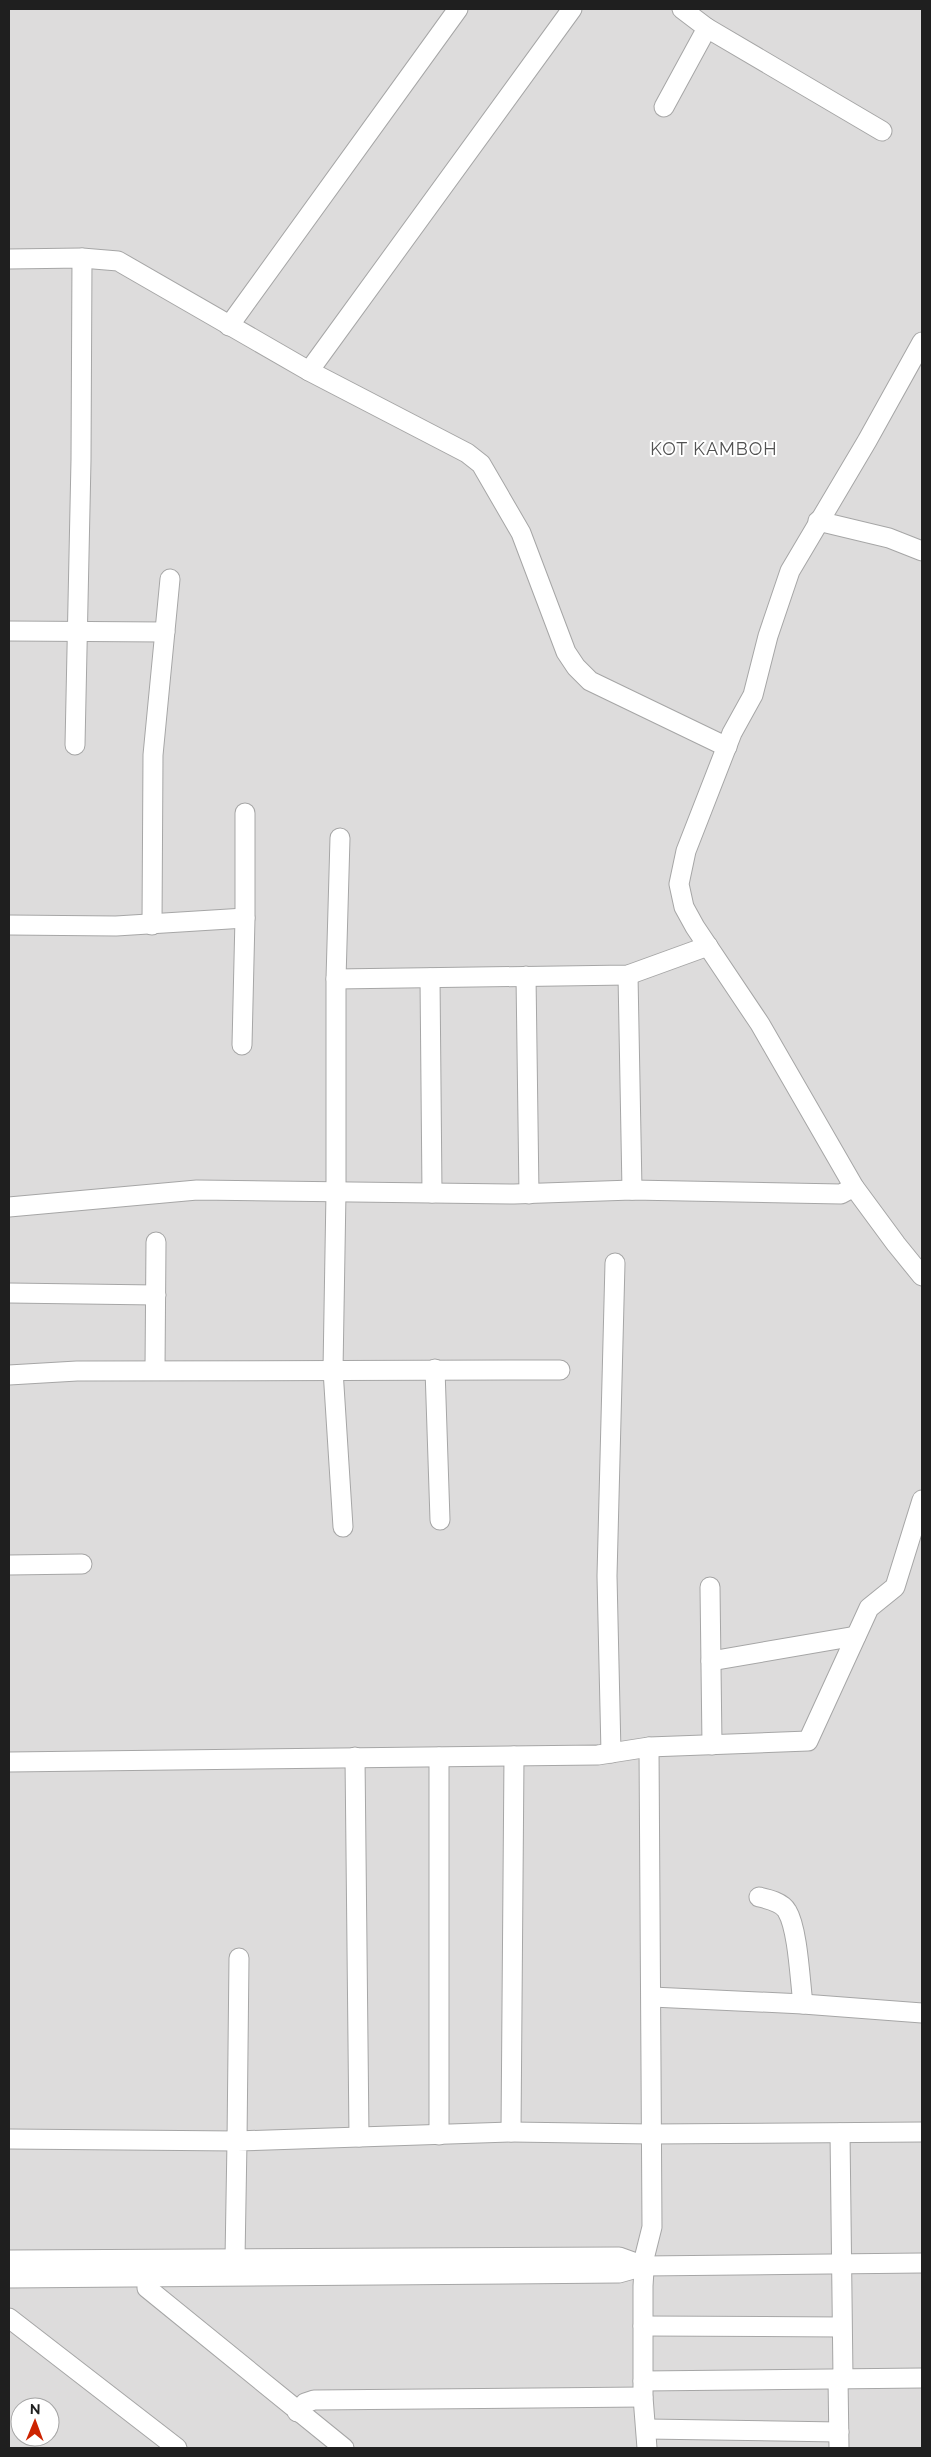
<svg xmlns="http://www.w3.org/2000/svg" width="931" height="2457" font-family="Raleway,sans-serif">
  <rect width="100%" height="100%" fill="#f0eee4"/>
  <!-- residential -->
  <path fill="#dddcdc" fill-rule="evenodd" d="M9,9H922V2448H9ZM20,2407H50V2437H20Z"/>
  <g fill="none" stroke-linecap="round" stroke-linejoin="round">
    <!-- street casing -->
    <g stroke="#a6a6a6" stroke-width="21">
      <g id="street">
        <path d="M682,9L707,28L882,131"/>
        <path d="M664,107L707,28"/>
        <path d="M9,259L82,258L118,261L309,371L467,453L481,464L521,533L566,652L576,667L590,681L727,747"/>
        <path d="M229,326L458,9"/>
        <path d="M922,342L867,441L790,571L768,636L753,695L732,733L686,851L679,884L684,907L695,927L760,1024L854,1187L896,1244L922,1276"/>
        <path d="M309,371L572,9"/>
        <path d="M818,521L889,538L922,551"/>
        <path d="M9,631L165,632"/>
        <path d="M75,745L81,460L82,258"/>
        <path d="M340,838L336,979V1192L333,1370L343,1527"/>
        <path d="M9,925L116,926L245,918"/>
        <path d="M152,925L153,755L170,579"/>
        <path d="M628,975L632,1190"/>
        <path d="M526,976L529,1194"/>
        <path d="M430,978L432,1193"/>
        <path d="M336,979L628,975L708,946"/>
        <path d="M242,1045L245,918V813"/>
        <path d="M9,1207L197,1190L514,1194L632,1190L841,1194L854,1187"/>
        <path d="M9,1293L156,1295"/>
        <path d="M435,1369L440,1520"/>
        <path d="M155,1370L156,1242"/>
        <path d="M9,1375L77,1371L560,1370"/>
        <path d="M9,1565L82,1564"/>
        <path d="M710,1587L712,1745"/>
        <path d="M711,1661L856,1636"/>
        <path d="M611,1753L607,1576L615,1263"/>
        <path d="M355,1757L359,2137"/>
        <path d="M9,1762L598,1755L649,1747L808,1741L869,1608L895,1587L922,1500"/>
        <path d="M759,1897C768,1899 782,1902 787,1911C798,1929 800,1981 803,2004"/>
        <path d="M652,1997L803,2004L922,2013"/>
        <path d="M511,2132L514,1756"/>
        <path d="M840,2133L843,2378"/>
        <path d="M439,2135V1757"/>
        <path d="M9,2139L237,2141L239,1958"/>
        <path d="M235,2259L237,2141L511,2132L651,2134L922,2132"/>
        <path d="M9,2260L619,2257L644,2266"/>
        <path d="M9,2278L619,2273L644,2266L922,2263"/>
        <path d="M147,2278V2288L344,2448"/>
        <path d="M9,2318L177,2448"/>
        <path d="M643,2326L841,2327"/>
        <path d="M838,2378L839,2448"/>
        <path d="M643,2381L922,2378"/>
        <path d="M297,2412L305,2403L314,2400L643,2397"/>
        <path d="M647,2429L839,2432"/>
        <path d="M647,2448L643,2397V2286L645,2255L652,2227L649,1747"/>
      </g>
    </g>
    <!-- street -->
    <use href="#street" stroke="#fff" stroke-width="19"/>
  </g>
  <g text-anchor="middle" stroke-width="4" stroke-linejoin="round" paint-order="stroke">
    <!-- quarter labels -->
    <g font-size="18" letter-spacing="1" fill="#525252" stroke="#fff">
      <text x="714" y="455">KOT KAMBOH</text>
    </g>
  </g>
  <!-- border -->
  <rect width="931" height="2457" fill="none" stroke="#1f1f1f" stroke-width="20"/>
  <!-- north arrow -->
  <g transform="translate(35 2422) rotate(1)"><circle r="24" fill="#ffffff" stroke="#a5a5a5"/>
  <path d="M0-4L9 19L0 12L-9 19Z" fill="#cd2300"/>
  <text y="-8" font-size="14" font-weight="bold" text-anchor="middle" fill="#1f1f1f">N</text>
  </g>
</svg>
